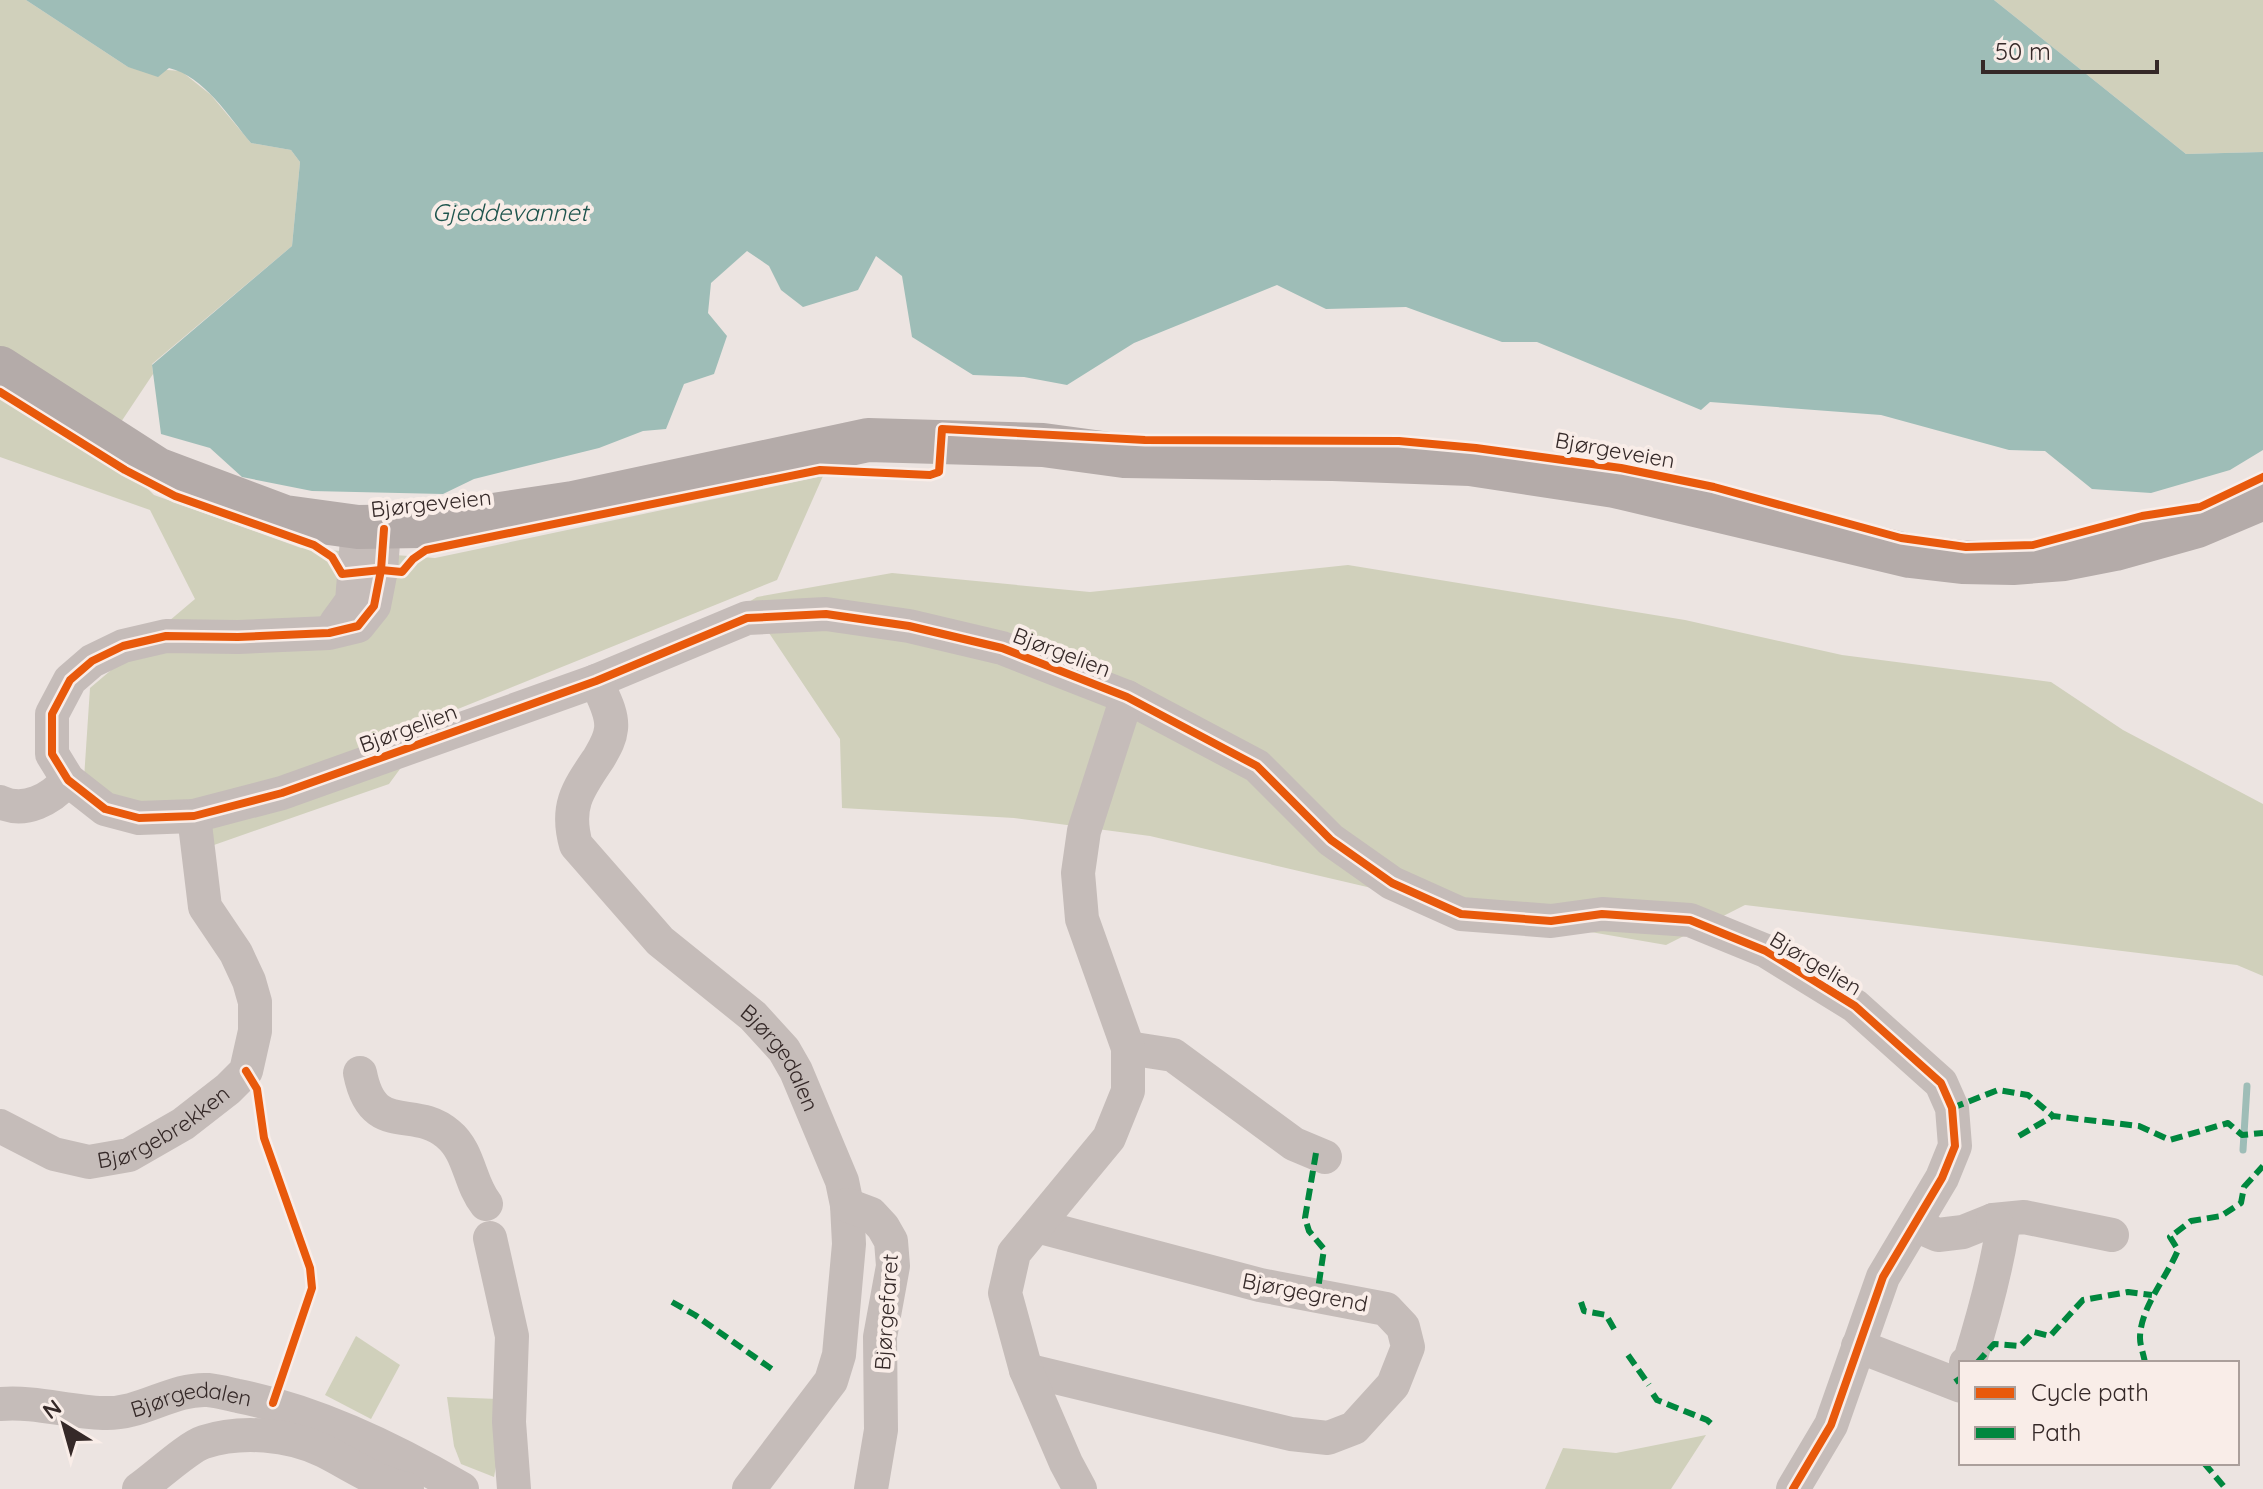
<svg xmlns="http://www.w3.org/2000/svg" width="2263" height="1489" font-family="Quicksand,sans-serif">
  <rect width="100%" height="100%" fill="#ece4e1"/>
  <!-- green -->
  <g fill="#d0d0bb">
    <path d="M0,0H26L128,67L181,71L211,95L251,143L291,150L300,162L292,246L152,364L153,374L105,446L154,495L301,548L435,558L823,476L777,580L438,717L389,784L214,845L183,808L82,809L90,688L195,599L150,510L0,457Z"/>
    <path d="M1994,0H2263V152L2186,154Z"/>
    <path d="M1348,565L1685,620L1842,655L2051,682L2123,730L2263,804V976L2237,965L1745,905L1666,945L1474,912L1150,836L1014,818L842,808L840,739L765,627L662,655L757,597L892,573L1090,592Z"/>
    <path d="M356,1336L400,1365L371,1419L325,1395Z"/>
    <path d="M447,1397L498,1399V1456L494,1477L461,1464L454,1446Z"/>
    <path d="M1706,1435L1671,1489H1545L1563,1448L1616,1453Z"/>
  </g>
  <!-- water -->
  <path fill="#9ebdb7" d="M26,0H1994L2186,154L2263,152V450L2230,470L2151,493L2092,489L2045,451L2009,450L1881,415L1710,402L1701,410L1537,342H1502L1406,307L1326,309L1277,285L1134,343L1067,385L1024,377L973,375L912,337L902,276L876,256L858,290L803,307L781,290L769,266L747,251L711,283L708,313L727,336L714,374L684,384L666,429L643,431L599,448L474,479L443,494L312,491L242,477L210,448L161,434L152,365L292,246L300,162L291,150L251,143C229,117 204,76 169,68L158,77L128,67Z"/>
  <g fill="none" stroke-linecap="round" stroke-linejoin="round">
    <!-- stream -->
    <path stroke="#9ebdb7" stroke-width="7" d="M2243,1150L2247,1086"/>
    <!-- minor -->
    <g stroke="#c5bcb9" stroke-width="34">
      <path d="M384,529L381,570L374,606L358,626L329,633L238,637L166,636L123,646L92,661L70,680L52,714V754L68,780L105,809L139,818L194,816L282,793L596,681L747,618L826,614L909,626L1002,648L1127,697L1257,766L1331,840L1392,883L1461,914L1551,921L1602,914L1690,920L1766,951L1855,1006L1941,1083L1952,1108L1955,1146L1942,1178L1883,1277L1831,1425L1793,1489"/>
      <path d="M336,623L352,601L358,527"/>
      <path id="s1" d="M596,681C602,695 613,713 611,729C610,740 604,749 599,758C578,789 565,806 576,845L660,941L753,1016L784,1050L796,1071L842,1181L847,1205L849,1244L839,1355L831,1381L749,1489"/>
      <path d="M0,802C25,814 51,799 68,780"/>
      <path d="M1128,1048L1173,1055L1294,1144L1325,1157"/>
      <path d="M360,1073C373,1139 414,1104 448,1134C470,1152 469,1183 486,1204"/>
      <path id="s2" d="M0,1126L54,1154L89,1162L129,1155L183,1124L228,1089L246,1071L255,1031V1002L249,981L236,953L205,907L194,816"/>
      <path d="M847,1205L871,1214L883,1227L891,1241L893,1266L880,1337L881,1430L871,1489"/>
      <path d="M1915,1225L1938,1235L1963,1232L1993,1220L2024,1217L2112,1235"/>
      <path d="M490,1238L512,1336L509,1422L514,1489"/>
      <path d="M1858,1346L1961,1386"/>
      <path d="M1966,1363L1970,1360C1983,1318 1995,1275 2002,1232L1993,1220"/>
      <path d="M1026,1370L1291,1434L1328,1438L1354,1428L1393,1385L1408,1347L1403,1327L1386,1309L1260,1285L1037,1226"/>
      <path id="s3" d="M0,1404C35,1401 68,1412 103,1413C142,1415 171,1388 208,1390C218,1391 229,1394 238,1396C315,1411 394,1449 462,1489"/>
      <path d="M139,1489C155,1478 188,1447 204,1442C241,1430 289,1434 324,1451C352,1465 376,1483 407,1489"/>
      <path d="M1080,1489L1066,1463L1026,1370L1005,1293L1014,1253L1109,1138L1128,1091V1048L1082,919L1078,873L1084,831L1127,697"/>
    </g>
    <!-- major -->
    <path stroke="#b4aba9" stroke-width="44" d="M0,368L157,469L285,517L358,527L421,526L573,503L868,440L1043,445L1124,456L1333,459L1470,464L1615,486L1910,556L1962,562L2013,563L2064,559L2115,549L2197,526L2263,498"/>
    <!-- quiet -->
    <g stroke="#00873e" stroke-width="6" stroke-dasharray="12 6" stroke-linecap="butt">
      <path d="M1952,1108L1998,1090L2028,1095L2053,1116L2139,1126L2170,1140L2228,1123L2242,1135L2263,1133"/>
      <path d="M2019,1136L2053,1116"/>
      <path d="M1316,1153L1305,1218L1309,1231L1324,1249L1317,1296"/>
      <path d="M672,1302L695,1315L776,1372"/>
      <path d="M1581,1302L1584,1311L1606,1315L1617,1334"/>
      <path d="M1628,1355L1649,1385"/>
      <path d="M1977,1363L1994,1344L2020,1346L2034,1332L2050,1336L2083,1300L2128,1292L2152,1295"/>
      <path d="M2145,1363C2144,1355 2140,1346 2140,1338C2140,1308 2167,1277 2178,1250L2170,1237L2191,1221L2221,1216L2241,1203L2244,1187L2263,1166"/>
      <path d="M1955,1382L1961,1378"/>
      <path d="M1653,1394L1657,1400L1707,1420L1715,1427"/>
      <path d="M2204,1463L2226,1489"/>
    </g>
    <!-- cycleway casing -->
    <g stroke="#f9ede8" stroke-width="13">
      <g id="cycleway">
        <path d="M0,392L125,470L175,496L314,545L332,557L342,574L381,570L402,572L413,559L426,550L820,470L930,475L939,472L942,429L1145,440L1399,441L1476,448L1621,468L1714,487L1901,538L1966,547L2033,545L2142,516L2200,507L2263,477"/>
        <path d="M384,529L381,570L374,606L358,626L329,633L238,637L166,636L123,646L92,661L70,680L52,714V754L68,780L105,809L139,818L194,816L282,793L596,681L747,618L826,614L909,626L1002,648L1127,697L1257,766L1331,840L1392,883L1461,914L1551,921L1602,914L1690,920L1766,951L1855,1006L1941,1083L1952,1108L1955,1146L1942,1178L1883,1277L1831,1425L1793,1489"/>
        <path d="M246,1071L257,1089L264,1138L310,1268L312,1288L273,1403"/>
      </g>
    </g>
    <!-- cycleway -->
    <use href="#cycleway" stroke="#e8590c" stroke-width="8"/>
  </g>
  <g text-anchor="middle" stroke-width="8" stroke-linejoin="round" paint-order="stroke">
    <!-- street labels -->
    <g font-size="22" fill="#352928" stroke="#f9ede8">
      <text transform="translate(1615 450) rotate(10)" y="8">Bjørgeveien</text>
      <text transform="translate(431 503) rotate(-6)" y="8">Bjørgeveien</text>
      <text transform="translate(1062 652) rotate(21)" y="8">Bjørgelien</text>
      <text transform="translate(408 728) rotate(-20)" y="8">Bjørgelien</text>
      <text transform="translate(1816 963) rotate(31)" y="8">Bjørgelien</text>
      <text dy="8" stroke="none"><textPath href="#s1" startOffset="474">Bjørgedalen</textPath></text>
      <text dy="8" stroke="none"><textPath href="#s2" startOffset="180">Bjørgebrekken</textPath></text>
      <text transform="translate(1305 1292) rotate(11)" y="8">Bjørgegrend</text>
      <text transform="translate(886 1312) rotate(-86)" y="8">Bjørgefaret</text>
      <text dy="8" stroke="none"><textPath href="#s3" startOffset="194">Bjørgedalen</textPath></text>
    </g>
    <!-- water labels -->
    <g font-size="24" font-style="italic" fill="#1f554e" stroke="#f9ede8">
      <text x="510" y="221">Gjeddevannet</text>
    </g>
  </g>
  <!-- legend -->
  <rect x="1959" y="1361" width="280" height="104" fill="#f9ede8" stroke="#ab9f9b" stroke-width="2"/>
  <rect x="1975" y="1387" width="40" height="12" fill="#e8590c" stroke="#ab9f9b" stroke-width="2"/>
  <text x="2031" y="1401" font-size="24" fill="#352928">Cycle path</text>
  <rect x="1975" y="1427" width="40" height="12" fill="#00873e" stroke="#ab9f9b" stroke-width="2"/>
  <text x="2031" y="1441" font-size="24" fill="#352928">Path</text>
  <!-- north arrow -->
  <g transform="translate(64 1425) rotate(323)" stroke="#f9ede8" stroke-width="6" paint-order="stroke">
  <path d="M0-6L14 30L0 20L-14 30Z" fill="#352928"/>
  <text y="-12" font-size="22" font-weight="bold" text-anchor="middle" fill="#352928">N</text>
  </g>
  <!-- scale -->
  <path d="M1983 60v12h174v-12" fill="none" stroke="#352928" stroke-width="4"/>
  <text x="1995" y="60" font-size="24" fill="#352928" stroke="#f9ede8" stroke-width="6" paint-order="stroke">50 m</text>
</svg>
